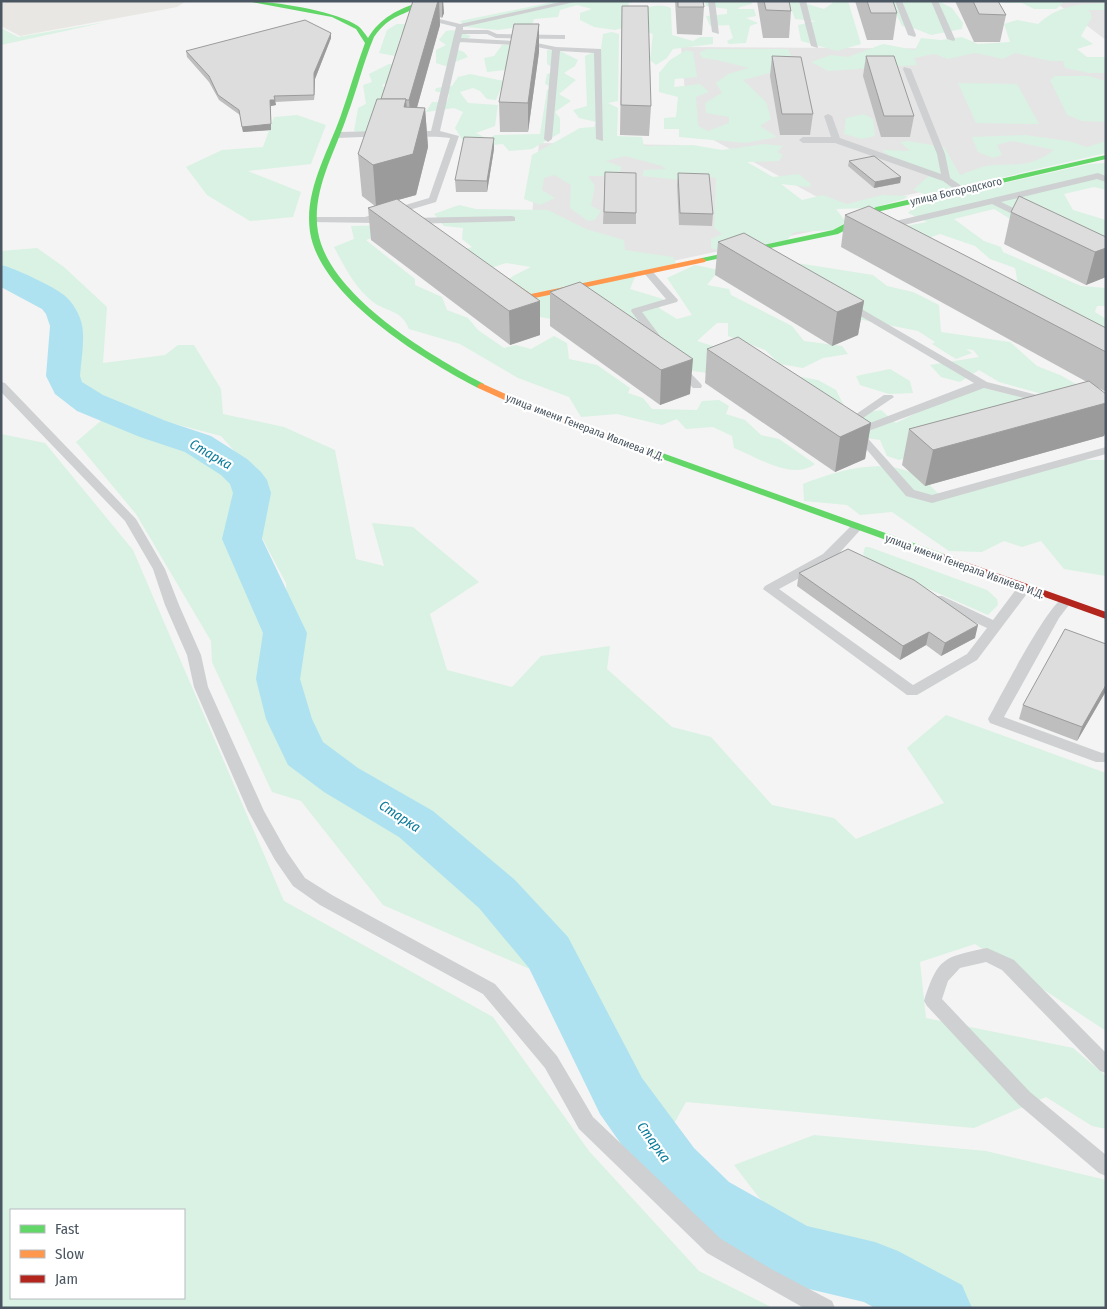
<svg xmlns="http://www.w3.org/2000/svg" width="1107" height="1309" font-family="'Fira Sans Condensed',sans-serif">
  <rect width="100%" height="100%" fill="#f4f4f4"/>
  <!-- commercial -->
  <path fill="#e8e7e3" d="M11,1H186L177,7L156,11L20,36L1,26V3Z"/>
  <!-- education -->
  <g fill="#e6e5e6">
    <path d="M1054,1H1106V40Z"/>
    <path d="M681,47L1012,49L1106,69V150L859,206L830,204L688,126Z"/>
    <path d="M539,143L679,145L699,149L837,226L593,278L528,256Z"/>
  </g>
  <!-- green -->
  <g fill="#d9f2e3" fill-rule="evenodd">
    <path d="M558,1H633L628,4L633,9L620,14L631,17C644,8 656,2 671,8L672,35L693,41L700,37H713V44L673,49L667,58L656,65L650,60L653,34L630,26L615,30L594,27L580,20V13L592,9L577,5L560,10L558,17L534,19L532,25L498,30L466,27L460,21Z"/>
    <path d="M705,1H751L752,4L740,7L738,9H754L756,16L746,18L758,23L750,26L746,43L729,44L727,41L733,38L729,25L710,26L706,16L727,14V9L706,6Z"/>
    <path d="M791,1H805L807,4L824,9L834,2L833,1H848L861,44L837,51L801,41L798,25L816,21L795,19L789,2Z"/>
    <path d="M890,1H943L940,2L952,8L963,23L962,29L931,35L916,29L902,26Z"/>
    <path d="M997,1H1062L1064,2L1056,9H1034L1022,3H1006Z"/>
    <path d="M1106,3V10H1089L1092,17L1081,36L1093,44L1077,49L1087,57H1106V73H1089L1065,68L1063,61H1050L1015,53L1003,59L975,53L948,59L934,54L914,58L917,65L828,71L811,62L831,55L848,57L883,44L915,50L921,38L941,40L962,37L978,44L1010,42L1004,24L1017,20L1038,24C1059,5 1079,4 1106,3Z"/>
    <path d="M106,22L1,45V28L18,37Z"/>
    <path d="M397,24H410V31L401,34L395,56L379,53L387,30Z"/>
    <path d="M453,30L471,36L463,42L450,47L464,52L468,57L445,66L436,63V50L446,45L439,40L446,31Z"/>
    <path d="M612,32L619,34L618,101L608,103L618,108L617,136L642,137L644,146L693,145L722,150L764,144L783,146L777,152L783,155L779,161L747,162L773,177L799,174L811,184L810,187L781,184L802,200L823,195L847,204L882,195L908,196L904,199L872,208L836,209L846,222L833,230L794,232L787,240L726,252L711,248V239L722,234L714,228L716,178L706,176L688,181L642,176L644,170L666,169L662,166L625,156L606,161L622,167L618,176H588L595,186L591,206L601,211L595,220L588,221L570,208L571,185L555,175L544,178L542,190L555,198L540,205L524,199L532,155L580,128L594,127L596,122L579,118L573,110L587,106L585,56L601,49L603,34Z"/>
    <path d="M502,45H531L541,50L512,51L506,70L487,72L484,58L494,56Z"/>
    <path d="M707,49H788L791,56L789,68L743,80L766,102L771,119L760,126L777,137L746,143L679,137V129H664V118L676,117L678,97L659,92V73L670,60L686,50L693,52L697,77L675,79L674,87L700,84L709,92L696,97L698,126L708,131L729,123V117L706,113L705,103L722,93L716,83L728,74L749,68L717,60L702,58L699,53Z"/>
    <path d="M547,50L560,51L578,60L575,66L564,73L576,80L559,94L571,101L555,112L560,118V133L532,149L509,151L503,144L483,146L463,141L455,128L463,112L454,108L426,112L432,102H447L449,95L435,91L436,88L452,86L458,77L470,74L504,81L496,100L487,99L480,91L473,88L460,92L468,103L498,105L495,126L476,133L488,139L495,135L540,134L547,90L553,88L545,84L547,74L557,71L547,64Z"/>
    <path d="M389,64L398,65L393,80L382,85L390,93L383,140L354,131L358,108L366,104L363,85L372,82L369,74Z"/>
    <path d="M1055,76H1089L1105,81L1106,122L1082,121L1067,115L1050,80Z"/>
    <path d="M958,83L1017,84L1039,124L976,123Z"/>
    <path d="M864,114L873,119L875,136L862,139L844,134L846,118Z"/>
    <path d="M297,115L326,125L311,164L248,171L301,192L293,217L250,221L207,195L186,167L222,150L263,147L274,117Z"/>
    <path d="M1025,135L1069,141L1087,147L1106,141V153L927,195L913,190L932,173L892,158L882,150L910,151L900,142L908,141L944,147L960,175C968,172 978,168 986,166C1015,162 1027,170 1054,150L1012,141L997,145L1002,155L993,158L978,152L972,137Z"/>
    <path d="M1106,163V190L1094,187L1064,194L1073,210L1106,220V253L1020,225L994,209L954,219L984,241L1001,247L1003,252L1081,286L1106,288V306H1097L1095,312L1106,319V355L1018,284L1015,268L990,259L975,246L940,234L928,238L900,227L927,222L908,213L919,202L1090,164Z"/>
    <path d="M459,205L476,209L548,210L586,229L624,240L625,250L673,257L676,264L637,272L630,289L663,299L659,308L677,319L692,315L667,278L695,265L719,270L707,285L729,289L731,295L792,326L804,341L842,346L848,354L823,358L803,368L780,364L765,350L728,336V323H717L697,341L713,346L725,357L708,373L693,371L683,356L556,320L530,315L499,288L513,276L531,267L506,263L475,273L460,251L472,247L462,239L463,228L444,226L434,214Z"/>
    <path d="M400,225L401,228L366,240L415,279V285L442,297L447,310L468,318L478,330L504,348L516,345L531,349L554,336L567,343L569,359L597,365L630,388L628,393L643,398L652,409L697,410L702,401L719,400L729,406L726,414L745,420L761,435L779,439L815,464C792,481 757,457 734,448L732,436L713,427L686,429L677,419L662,425L617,414L581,417L569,397L518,378L460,344L409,329C401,309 388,313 373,302C355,288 344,266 334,247L354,239L351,226Z"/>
    <path d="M37,248L64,267L107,307L103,363L165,355L178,345H194L221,389L223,414L284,427L335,450L356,559L384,566L372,523L413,527L479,582L430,614L447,670L512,687L541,656L610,646L607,669L672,727L711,737L772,805L834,818L856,839L944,803L907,748L946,715L1106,773V1031L975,944L920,962L926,1018L1073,1048L1106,1076V1129L1092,1126L1046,1097L974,1128L686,1102L666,1138L597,1026L532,970L383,905L301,801L272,792L212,662L211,641L136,514L76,442L103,419L193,448L241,485L233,536L275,637L267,682L295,753L326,776L330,760L306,733L291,663L286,583L262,538L270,491L221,436L156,419L89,389L72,371L81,323C57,296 37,281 1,272V251Z"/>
    <path d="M746,255L873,275L887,286L913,292L939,305L941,332L1010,342L1037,366L1060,375L1106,401L1096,409L999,382L979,370L960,382L941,377L930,365L979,357L973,350L966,349L972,353L956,359L932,344L935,342L918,331L858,319Z"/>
    <path d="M890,369L910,381L913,393L889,394L860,385L856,376Z"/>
    <path d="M764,370L818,380L836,390L849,415L881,410L896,423L947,398L984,388L1069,409L986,432L899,460L887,456L880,440L847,435Z"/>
    <path d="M1,434L45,443L133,550L284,901L493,1017L589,1151L699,1271L773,1308H1ZM11,1210H184V1298H11Z"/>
    <path d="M1070,460H1106V576L1064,569L1041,541L1022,547L1004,541L982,552L949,551L892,512L860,515L847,505L804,501L803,484C834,471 883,457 914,474C924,478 933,489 941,496Z"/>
    <path d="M865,547H869L987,590L997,599L998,605L988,615L894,574L872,562L863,554Z"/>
    <path d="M814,1135L986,1151L1106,1180V1308H916L793,1242L734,1165Z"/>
  </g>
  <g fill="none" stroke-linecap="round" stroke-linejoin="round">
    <!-- river -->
    <path fill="#aee2f0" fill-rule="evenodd" d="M1,265C15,268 54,287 64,295C73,302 80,315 82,325C85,341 81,360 80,376L82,382L103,395L166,421L211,436L247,459L261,472L267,480L271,493L262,539L307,633L300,679L312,719L323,742L358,768L433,811L515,880L568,937L642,1078L694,1148L729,1182L807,1226L875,1242L898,1251L962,1285L972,1308H875L864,1302L796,1286L774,1277L685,1224L652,1188L600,1114L529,968L479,908L399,837L324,792L288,765L266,719L256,679L263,633L222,539L233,493L230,484L221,475L185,452L140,437L77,411L55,394L46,376L50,326L46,314L42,309L1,287Z"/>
    <!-- lane -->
    <g fill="#ced0d2" fill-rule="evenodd">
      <path d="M565,1H579L463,27V30H488L497,34L562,35H565V39L496,38L487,34H462L461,38L532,42L556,47L601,49L603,141L596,139L594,53L560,51L552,139L548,142L544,139L552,50L532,46L460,42L440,131L459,136L436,202L379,219L378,222L375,223L311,222V218L314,217H365L429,198L450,138C440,136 410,138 404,134L408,131H431L456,27L419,18V14L460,24Z"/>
      <path d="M708,1H715L719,34L712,32Z"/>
      <path d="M799,1H806L818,48L811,46Z"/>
      <path d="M895,1H902L916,35L915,37L908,35Z"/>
      <path d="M931,1H938L955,39L954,41L947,39Z"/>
      <path d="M904,67L911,69L945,154L950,178L963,187V191H957L943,181L835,143H803L799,140L803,137H831L824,116L828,114L832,116L840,138L941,174L937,154L903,69Z"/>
      <path d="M384,131L388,134L387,136L337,138L333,135L337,132Z"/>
      <path d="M1098,173L1106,176V182L1097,179L1001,202L1032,217L1034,219L1029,222L992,204L883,230L878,227L883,224Z"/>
      <path d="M512,216L515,217V221L409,224L404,221L409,218Z"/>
      <path d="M649,270L652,271L678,300L677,302L642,312L667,345L662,348L658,347L631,311L632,309L666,299L644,273Z"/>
      <path d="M846,300L987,382L1052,399L1054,401L1048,404L984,388L863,433L914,490L932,495L1106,447V454L932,503L906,496L851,431L847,430L845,428L846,421L884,395H892L894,397L857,422V428L974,383L842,305L841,303Z"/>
      <path d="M680,365L684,366L701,384L702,386L701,388H693L676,370L675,368L676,366Z"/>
      <path d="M1,382L5,383L136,519L165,569L179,605L201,655L208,687L264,811L287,852L305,878L332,895L495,984L557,1056L593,1117L721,1239L773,1270L832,1301L835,1308H804L707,1253L579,1129L545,1068L483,994L320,905L293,886L275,860L248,811L194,687L187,655L165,605L153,569L125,521L1,392Z"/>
      <path d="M857,523L863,527L833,560L779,589L913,685L967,654L987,628L932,602L930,599L932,596H942L993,620L1020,584H1030L1032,587L977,660L917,695H907L763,589L765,586L823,554L853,524Z"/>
      <path d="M1065,597L1072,601L1059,618L1004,717L1102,753L1106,752V762H1096L990,723L988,719C999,699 1049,601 1065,597Z"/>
      <path d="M987,948L1014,960L1106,1053V1073L1100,1071L1002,970L986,962L960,968L948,981L942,999L1030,1092L1106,1155V1176L1099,1173L1018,1104L927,1006L924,1001C938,957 944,957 987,948Z"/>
    </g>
    <!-- fast -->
    <g fill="#63d668" fill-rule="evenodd">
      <path d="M246,1C274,1 336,11 358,26C362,29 365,34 368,38C380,18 398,9 420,2L425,3C404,16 390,14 374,37C363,63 357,90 347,116C335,152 311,192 318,232C329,296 431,356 484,384V388H478C424,360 320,297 310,232C304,191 328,152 341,115C349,92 356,67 365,43L356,29L332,17Z"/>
      <path d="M1106,155V159L881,211L838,234L702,262L698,260L702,258L833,230L876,207Z"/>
      <path d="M643,446L944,554L945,556L940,559L936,558L640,451V447Z"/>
    </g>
    <!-- slow -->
    <g fill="#ff974d" fill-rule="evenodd">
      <path d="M702,258L706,260L705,262L530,299L499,279L506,277L531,294Z"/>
      <path d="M481,383L535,407L648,449L643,452L640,451L529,411L478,388L477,386Z"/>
    </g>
    <!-- jam -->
    <path fill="#b3261e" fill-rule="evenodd" d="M940,553L1106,612V619L936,558L935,556L936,554Z"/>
  </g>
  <!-- wall -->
  <g fill="#bebebf">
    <path d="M413,1H443L444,13L442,18L440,17V25L417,107L425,108L428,147L416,195L398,200L540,335L510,345L371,240L368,208L375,206L362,196L358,154L381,99Z"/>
    <path d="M675,1H703L704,7L702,35L677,34Z"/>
    <path d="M757,1H789L791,11L789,38H763Z"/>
    <path d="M855,1H893L897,13L893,40H867Z"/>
    <path d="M955,1H998L1006,15L1000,42H974Z"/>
    <path d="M622,6L651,106L649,136L620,135Z"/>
    <path d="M539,24V52L528,132H500L499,102Z"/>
    <path d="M331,33V38L315,79L314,100L275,102L276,105L271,106V130L243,132L240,115L219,100L209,82L187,57L186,51Z"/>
    <path d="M772,56L813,114L810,135H780L770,76Z"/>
    <path d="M866,56L914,116L910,137H881L863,76Z"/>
    <path d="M494,138V149L487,192H456L455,180Z"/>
    <path d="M849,161L901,177L900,183L874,188L848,166Z"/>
    <path d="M605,172L636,213V224H603Z"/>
    <path d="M678,173L713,214L712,226L679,225L677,185Z"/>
    <path d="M1011,212L1106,237V277L1086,285L1004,244Z"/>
    <path d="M845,215L1106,328V392L1095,386L1104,436L925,486L902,465L909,429L1087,382L841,247Z"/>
    <path d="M718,242L864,301L858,335L832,346L715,275Z"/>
    <path d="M580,282L690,394L660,405L550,326V292Z"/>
    <path d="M707,349L871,423L865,459L835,472L705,383Z"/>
    <path d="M799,573L975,638L941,656L926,645L900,660L797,586Z"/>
    <path d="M1106,644V691L1077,741L1019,719L1023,705Z"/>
  </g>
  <!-- shaded-wall -->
  <g fill="#9b9b9b">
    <path d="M438,1H439L440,25L411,129L409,100Z"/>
    <path d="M442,1H443L444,13L442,18Z"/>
    <path d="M539,24V52L528,132V103Z"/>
    <path d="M331,33V38L315,79L314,100V73Z"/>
    <path d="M406,99L409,138L404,107Z"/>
    <path d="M270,100H275L276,105L271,106V130L243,132L242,127Z"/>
    <path d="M425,108L428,147L416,195L376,206L373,165Z"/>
    <path d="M494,138V149L487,192V181Z"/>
    <path d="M901,177L900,183L874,188L875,182Z"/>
    <path d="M1106,248V277L1086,285L1095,252Z"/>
    <path d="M540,301V335L510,345L509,311Z"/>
    <path d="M864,301L858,335L832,346L837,312Z"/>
    <path d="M693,359L690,394L660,405L661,370Z"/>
    <path d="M1106,403V432L1104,436L925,486L933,450Z"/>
    <path d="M871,423L865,459L835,472L840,437Z"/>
    <path d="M978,625L975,638L941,656L945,643Z"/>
    <path d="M929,632L926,645L900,660L903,646Z"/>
    <path d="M1106,685V691L1077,741L1082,727Z"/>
  </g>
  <!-- building -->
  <g fill="#ddddde" stroke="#9b9b9b">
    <path d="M413,1H438L409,100H406V99H381Z"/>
    <path d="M678,1H703L704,7H678Z"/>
    <path d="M764,1H789L791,11L766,10Z"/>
    <path d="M867,1H893L897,13H871Z"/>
    <path d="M973,1H998L1006,15L979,14Z"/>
    <path d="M622,6H648L651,106L621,105Z"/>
    <path d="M305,20L331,33L314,73V95L274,96L275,100H270L271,124L242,127L239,110L218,95L209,76L186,51Z"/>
    <path d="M514,24H539L528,103L499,102Z"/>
    <path d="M772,56L801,57L813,114H782Z"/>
    <path d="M866,56H894L914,116H884Z"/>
    <path d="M377,99H406L404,107L425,108L413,154L373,165L358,154Z"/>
    <path d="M464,137L494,138L487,181L455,180Z"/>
    <path d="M874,156L901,177L875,182L849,161Z"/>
    <path d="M605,172L636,173V213L604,212Z"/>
    <path d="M678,173L709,174L713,214L680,213Z"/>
    <path d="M1019,196L1106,237V248L1095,252L1011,212Z"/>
    <path d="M397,199L540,301L509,311L368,208Z"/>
    <path d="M869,206L1106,328V352L845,215Z"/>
    <path d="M744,233L864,301L837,312L718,242Z"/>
    <path d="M580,282L693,359L661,370L550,292Z"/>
    <path d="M738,337L871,423L840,437L707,349Z"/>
    <path d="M1089,381L1106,394V403L933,450L909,429Z"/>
    <path d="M848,549L914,580L978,625L945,643L929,632L903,646L799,573Z"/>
    <path d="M1065,629L1106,644V685L1082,727L1023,705Z"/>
  </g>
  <g text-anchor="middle" stroke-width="4.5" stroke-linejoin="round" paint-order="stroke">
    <!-- far-street labels -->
    <g font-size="11" fill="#4a5661" stroke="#fff">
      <text transform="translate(956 191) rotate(-13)" y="4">улица Богородского</text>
      <text transform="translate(585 427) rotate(21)" y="4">улица имени Генерала Ивлиева И.Д.</text>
      <text transform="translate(965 566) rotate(20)" y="4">улица имени Генерала Ивлиева И.Д.</text>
    </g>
    <!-- water labels -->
    <g font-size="14" font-style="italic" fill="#0c7c9b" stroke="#fff">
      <text transform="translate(211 454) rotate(30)" y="5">Старка</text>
      <text transform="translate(400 816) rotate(33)" y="5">Старка</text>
      <text transform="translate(654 1142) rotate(54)" y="5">Старка</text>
    </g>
  </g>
  <!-- border -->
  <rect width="1107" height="1309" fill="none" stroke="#4a5661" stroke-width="5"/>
  <!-- legend -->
  <rect x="10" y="1209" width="175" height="90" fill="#ffffff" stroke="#b7bbc0"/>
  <rect x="20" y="1225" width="25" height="8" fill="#63d668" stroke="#b7bbc0"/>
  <text x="55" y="1234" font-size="15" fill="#4a5661">Fast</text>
  <rect x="20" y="1250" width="25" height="8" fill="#ff974d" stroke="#b7bbc0"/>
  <text x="55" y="1259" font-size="15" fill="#4a5661">Slow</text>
  <rect x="20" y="1275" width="25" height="8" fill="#b3261e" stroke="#b7bbc0"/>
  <text x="55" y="1284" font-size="15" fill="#4a5661">Jam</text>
</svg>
